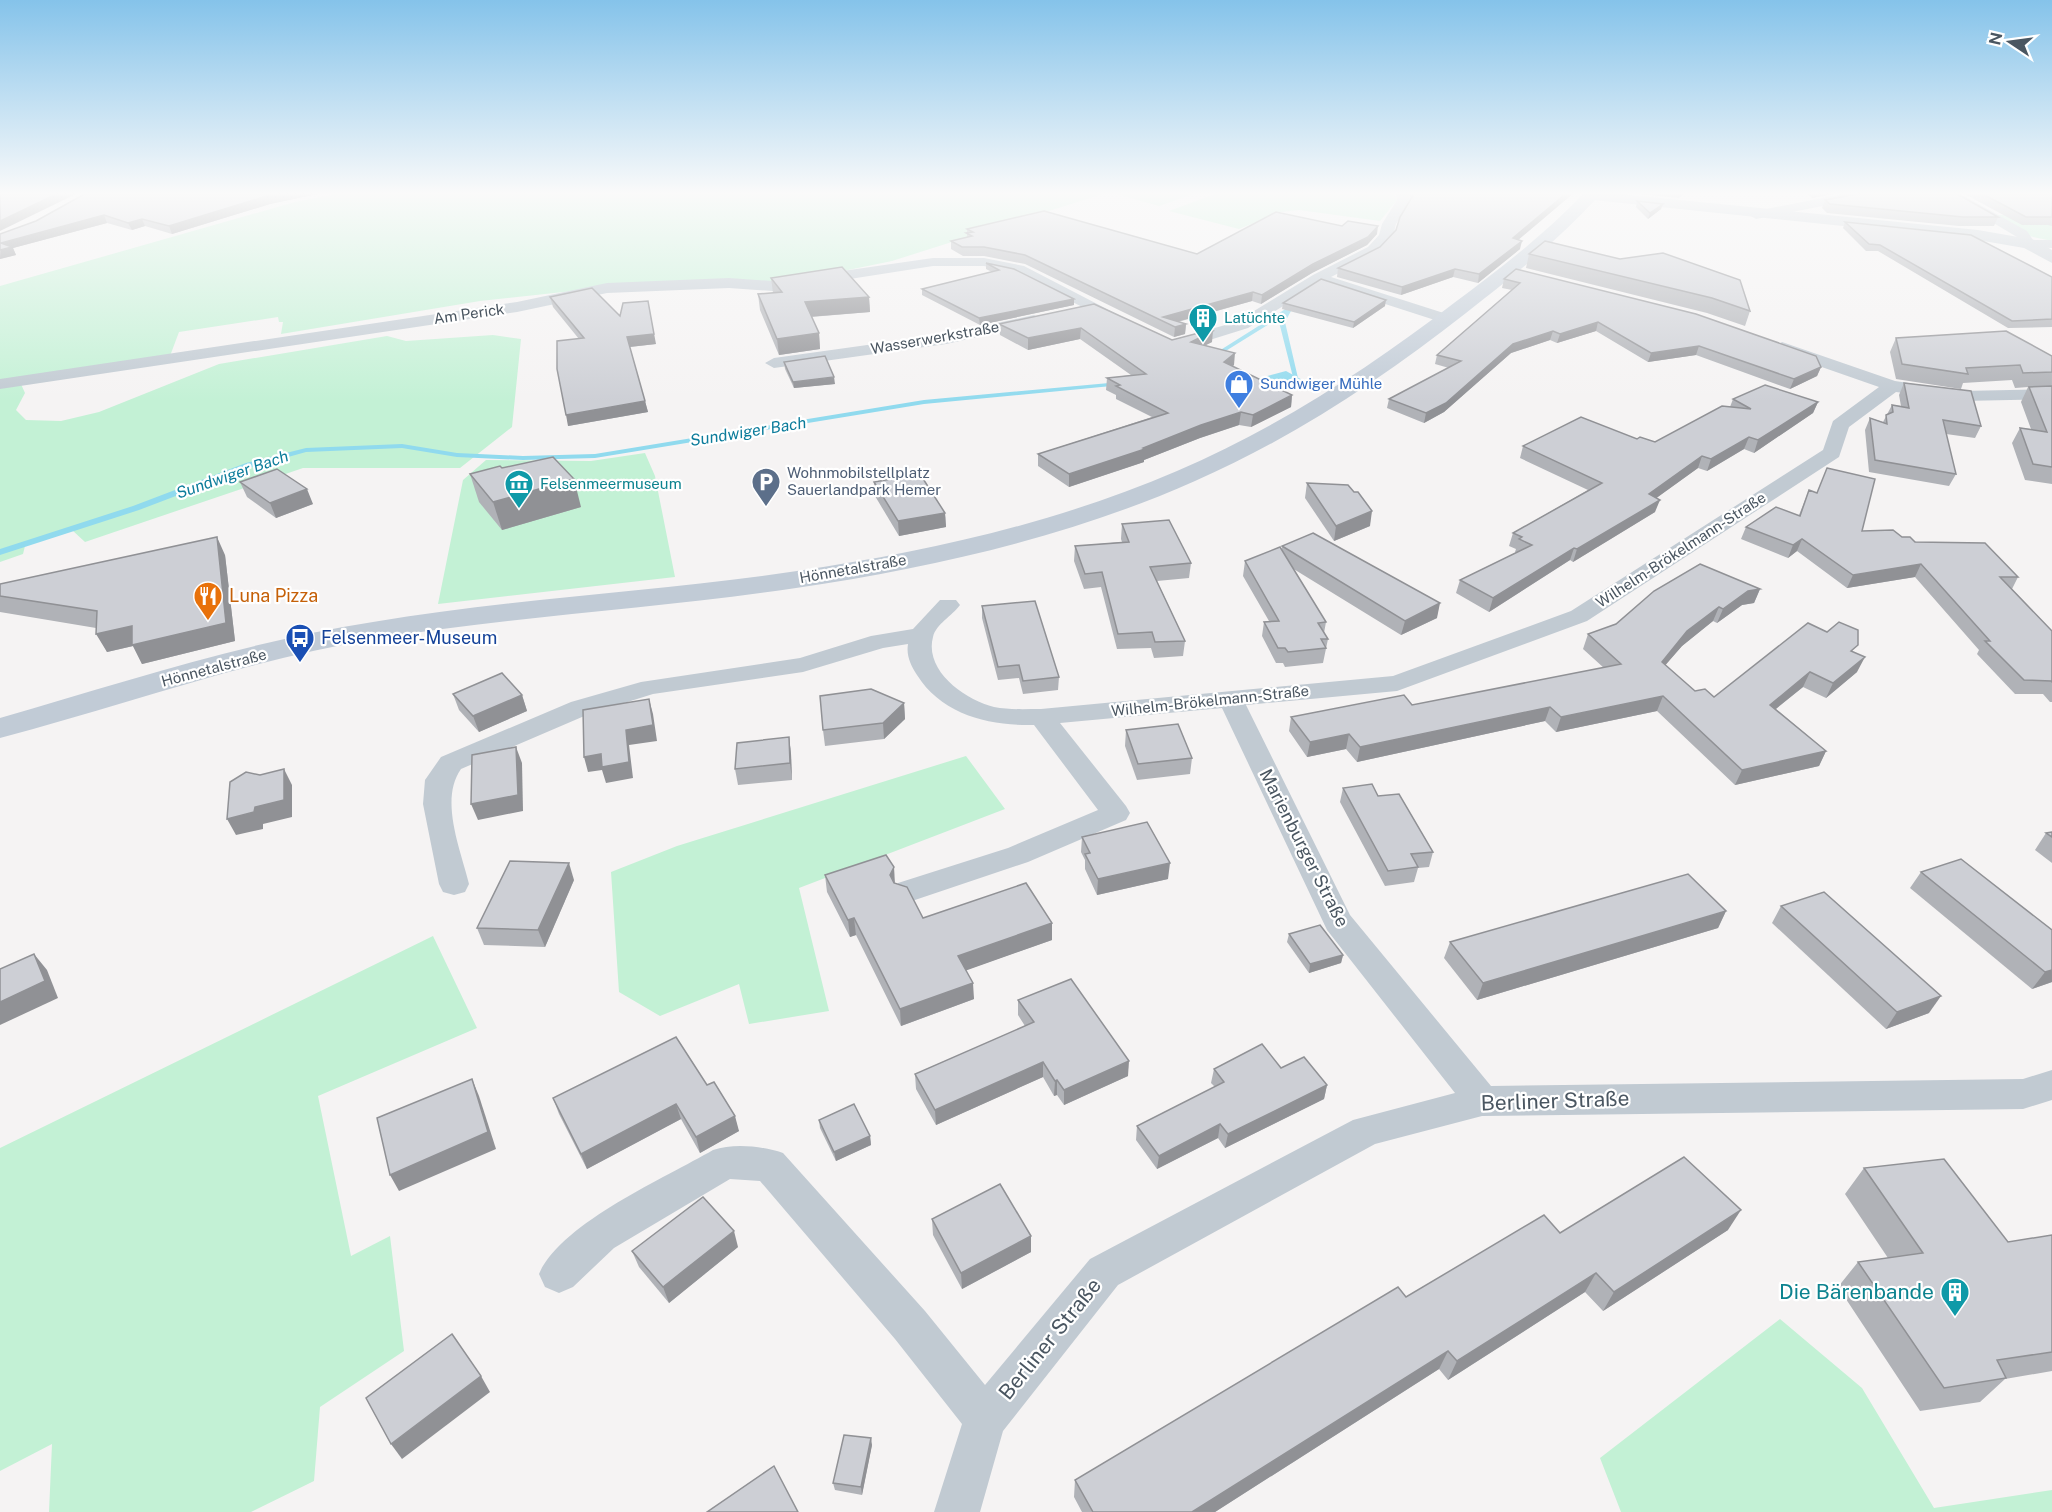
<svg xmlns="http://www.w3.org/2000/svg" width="2052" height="1512" font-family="'Public Sans',sans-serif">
  <rect width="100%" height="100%" fill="#f5f3f3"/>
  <!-- green -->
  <g fill="#c3f1d5">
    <path d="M351,191H1202L1159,206L1109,192L892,261L775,285L637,284L480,301L281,334L283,322H279L278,317L179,332L170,356L0,382V286L295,202Z"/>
    <path d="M1223,191H1393L1397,200L1380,221L1299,210L1281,212L1239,229L1169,211Z"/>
    <path d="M1995,215H2052V241L2029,236Z"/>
    <path d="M493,335L521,339L512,427L460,468H303L85,542L72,530L25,546L23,554L0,562V385L20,382L25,393L16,410L26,420L61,421L99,412L219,364L387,336L406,341Z"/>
    <path d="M645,453L655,476L675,577L438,604L463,480L486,460L591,461Z"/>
    <path d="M966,756L1005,809L799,888L829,1011L749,1024L739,984L660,1016L619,992L611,872L677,846Z"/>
    <path d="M433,936L477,1028L318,1096L351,1256L390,1236L404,1351L320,1407L314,1481L251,1512H49L52,1444L0,1471V1148Z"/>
    <path d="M1780,1319L1862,1388L1934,1508L2052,1490V1512H1621L1600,1458Z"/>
  </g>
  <!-- water -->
  <path fill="#90daee" d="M1286,371L1306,382L1274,391L1249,381Z"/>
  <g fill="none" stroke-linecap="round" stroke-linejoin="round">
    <!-- stream -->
    <g fill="#90daee" fill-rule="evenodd">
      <path d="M1295,303L1300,304L1291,311L1285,322L1298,378L1293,377L1279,322L1282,316L1216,357L1211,356Z"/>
      <path d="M1120,382L1123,384L1122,385L924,404L595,458L523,460L457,457L402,448L306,452L252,467L139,510L0,555V549L133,506L246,463L306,448L402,444L457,453L523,456L595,454L924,400Z"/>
    </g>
    <!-- minor -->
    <g fill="#c1cad2" fill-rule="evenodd">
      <path d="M1395,191H1407L1411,200L1396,224L1393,236L1378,253L1331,277L1453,316L1455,319L1453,322H1441L1320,283L1248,328L1184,348H1172L1170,344L1172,340L1236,322L1313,275L1368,247L1379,235L1382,224L1397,200Z"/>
      <path d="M1858,191H1922L1916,195L1858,199L1756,219L1749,215L1756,211Z"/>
      <path d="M1940,191H1955L2027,231L2033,240H2052V248L2024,247L2017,237Z"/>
      <path d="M933,258H984L1024,266L1130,321L1128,324H1116L1015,273L984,266H933L773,291L729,288L607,293L517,312L0,389V379L517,302L607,283L729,278L773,281Z"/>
      <path d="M1034,315L1042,320L1040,323L946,344L774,368L765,363L774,358L946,334Z"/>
      <path d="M1782,342L1895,381L1962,391L2052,389V399L1962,401L1896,392L1849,427L1839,457L1587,621L1397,691L1246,705L1350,915L1491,1086L2023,1079L2052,1070V1100L2023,1109L1482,1116L1375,1144L1118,1285L1003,1431L980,1512H934L962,1424L895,1339L760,1181L730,1179L614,1248L573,1287L559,1293L545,1287L539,1274C561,1223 665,1178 713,1150C734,1143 762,1146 783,1153L925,1311L985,1385L1090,1259L1353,1120L1455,1093L1327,930L1222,708L1060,723L1126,806L1130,813L1126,820L1028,862L909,902L898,899L894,891L898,883L1008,848L1098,810L1034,725C990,726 942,715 917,675C911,666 906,656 908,644L883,648L803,672L653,694L589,714L461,769C439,800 461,850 469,884L465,892L454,895L443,892L439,884L423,804L425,780L441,757L571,702L641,682L800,658L871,636L913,629L940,600H956L960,605C952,616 936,624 933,637C924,671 965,700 994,707C1009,710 1026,709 1041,709L1393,676L1571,611L1823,450L1833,421L1879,387L1776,351L1774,347Z"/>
    </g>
    <!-- tertiary -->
    <path fill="#c1cad2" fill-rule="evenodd" d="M1590,191L1978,230L2035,240L2052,250V263L2024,248L1978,240L1584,199L1582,196L1584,193Z"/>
    <!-- secondary -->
    <path fill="#c1cbd6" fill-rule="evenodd" d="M1590,191L1596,193L1598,196L1596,199C1556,242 1511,278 1466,313C1382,379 1293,438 1195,481C1069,537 931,568 796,588C656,609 515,616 375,639C247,660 126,705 0,738V718C123,682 246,642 373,622C513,598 656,592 797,571C927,552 1056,523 1177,471C1277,428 1368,369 1454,303C1500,269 1545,234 1584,193Z"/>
  </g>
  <!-- wall -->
  <g fill="#b0b2b7">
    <path d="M90,191H331L270,204L172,234L145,226L132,230L107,223L13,248L16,255L0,259V234L36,221Z"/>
    <path d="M1407,191H1576L1518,240L1520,249L1478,283L1453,277L1401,295L1337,277L1338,268L1380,247L1396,230L1411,198Z"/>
    <path d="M1619,191H1689L1678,198L1621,192Z"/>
    <path d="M1804,191H1849L1812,198Z"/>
    <path d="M1959,191H2052V226L2048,225H2022Z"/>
    <path d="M1825,200L1998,217L1994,226H1959L1827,213L1822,208Z"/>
    <path d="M1637,201L1661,209L1648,219L1636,207Z"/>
    <path d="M1845,222L2052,277V327L2008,328L1878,251H1866L1843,228Z"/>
    <path d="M967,229L1197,254L1377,234L1367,245L1312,273L1261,304L1252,301L1178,322L1186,324L1185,334L1174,337L1025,264L984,256H963L951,249V241L967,237Z"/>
    <path d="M1529,254L1620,259L1750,311L1745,326L1707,313L1526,268Z"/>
    <path d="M986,263L1074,299V305L980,325L922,295V289L992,272L986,269Z"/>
    <path d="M1516,269L1821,367L1817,376L1790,389L1696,355L1648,362L1596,331L1557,343L1550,340L1511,353L1444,412L1424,423L1387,408L1389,399L1449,368L1435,364L1437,355L1512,290L1502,288L1504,279Z"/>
    <path d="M771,278L869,297L870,312L811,317L819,333L820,349L779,355L760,310L758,294L773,293Z"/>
    <path d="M550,297L620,316L656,344L630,347L648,412L568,426L579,339L553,307Z"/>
    <path d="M1283,303L1385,306L1353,328L1282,309Z"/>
    <path d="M1094,304L1172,340L1212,342L1206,345L1234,365L1232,366L1292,395L1291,407L1251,427L1239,425L1200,438L1144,460V462L1069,487L1038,466V454L1152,417L1116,399V395L1106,390L1107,378L1131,375L1080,339L1028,350L1000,335L999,324Z"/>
    <path d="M1896,338L2052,356V484L2025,480L2012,443L2020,428L2031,429L2021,402L2028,387L2015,388L2012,380L1963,383L1961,389L1896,379L1890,352Z"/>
    <path d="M784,362L835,384L794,388L785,369Z"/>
    <path d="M1904,383L1981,426L1975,438L1946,434L1956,474L1949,486L1869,472L1865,430L1870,418L1883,422L1892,405L1901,406L1899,395Z"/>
    <path d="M1733,399L1818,402L1813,413L1754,453L1744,449L1707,471L1698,468L1656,498L1655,512L1573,562L1570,560L1489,612L1456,593L1460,580L1517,552H1515L1516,549L1509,546L1513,533L1588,490L1520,458L1523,446L1637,439L1655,442L1730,407Z"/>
    <path d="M502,468L581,507L502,530L479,502L470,474Z"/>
    <path d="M240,482L313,504L276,518L247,497Z"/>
    <path d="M874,482L945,513L946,527L899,536L875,496Z"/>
    <path d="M1307,483L1370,526L1334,541L1305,498Z"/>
    <path d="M1809,490L1862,531L1902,537L2018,577L2012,589L2052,631V702H2050L2043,694H2015L1977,654L1979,650L1915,577L1847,588L1797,551L1788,558L1741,539L1746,527L1799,515Z"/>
    <path d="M1122,524L1191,563L1189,578L1157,581L1185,641L1183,656L1154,658L1151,648L1117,649L1101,587L1084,589L1074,561L1075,546L1122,542L1121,539Z"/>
    <path d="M1282,546L1437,618L1401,635L1292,568L1326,622L1324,633L1328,639L1323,663L1285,667L1283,663H1276L1262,636L1264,622L1269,621L1243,576L1245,561L1282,550Z"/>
    <path d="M225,555L235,641L142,664L133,646L107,652L96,628L0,612V584Z"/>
    <path d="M1760,589L1754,603L1742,605L1717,623L1713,621L1682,646L1665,665L1695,691L1714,697L1854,653L1857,672L1826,698L1803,687L1776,709L1826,751L1819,766L1735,785L1657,711L1556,732L1545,721L1357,762L1346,749L1307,757L1289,731L1291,717L1412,705L1604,668L1583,649L1588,634Z"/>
    <path d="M982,606L1059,677L1058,690L1023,694L1019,678L998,680L982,618Z"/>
    <path d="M453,694L522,695L527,711L479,732L459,710Z"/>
    <path d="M904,703L905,719L884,739L825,746L823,730Z"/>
    <path d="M1126,730L1192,758L1190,774L1137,780L1125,746Z"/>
    <path d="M789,737L791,754L792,780L738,785L735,769Z"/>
    <path d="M1343,788L1378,796L1433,852L1429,867L1418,868L1414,882L1385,886L1340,802Z"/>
    <path d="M2052,832V863L2035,850L2046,833Z"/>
    <path d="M1082,837L1168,879L1097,895L1085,869V860L1081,852Z"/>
    <path d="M1921,872L2052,930V982L2032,989L1910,888Z"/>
    <path d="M825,875L895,883L923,918L1052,923V940L966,970L974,999L901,1026L856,935L850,937L827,892Z"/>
    <path d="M574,880L545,947L484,945L477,928Z"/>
    <path d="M1781,906L1929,1013L1886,1029L1772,923Z"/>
    <path d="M1726,911L1718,928L1477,1000L1444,958L1450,942Z"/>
    <path d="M1289,934L1343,955L1341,963L1309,973L1287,942Z"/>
    <path d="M1018,1000L1128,1076L1064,1105L1057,1095L1054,1096L1043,1077L936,1125L916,1089L915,1074L1025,1026L1018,1015Z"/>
    <path d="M1281,1068L1327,1085L1324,1099L1225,1148L1218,1138L1157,1169L1136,1140L1137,1126L1215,1087L1211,1083L1214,1069Z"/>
    <path d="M707,1085L739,1131L700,1153L681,1119L587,1169L559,1114L553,1098Z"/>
    <path d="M819,1120L870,1136L871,1145L836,1161L820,1128Z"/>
    <path d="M1864,1168L2008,1242L2052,1235V1371L2005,1379L1980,1402L1920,1411L1838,1287L1858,1262L1888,1258L1845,1194Z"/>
    <path d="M932,1219L1031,1252L962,1289L933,1235Z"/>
    <path d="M1728,1230L1603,1311L1585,1292L1448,1380L1439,1369L1215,1512H1082L1074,1497L1075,1480L1406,1297L1560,1233Z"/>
    <path d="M738,1247L669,1303L639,1267L632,1251Z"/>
    <path d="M872,1445L862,1495L835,1490L833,1483Z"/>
  </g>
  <!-- shaded-wall -->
  <g fill="#909195">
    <path d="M63,191H82L0,231V221Z"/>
    <path d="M294,191H331L270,204L172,234L169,226L267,196Z"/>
    <path d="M1569,191H1576L1511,246L1513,238Z"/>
    <path d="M1680,191H1689L1678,198Z"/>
    <path d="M1814,191H1849L1812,198Z"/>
    <path d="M1663,204L1661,209L1648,219L1650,213Z"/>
    <path d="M104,215L107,223L13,248L16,255L0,259L1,243Z"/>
    <path d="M142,219L145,226L132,230L128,223Z"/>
    <path d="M1378,226L1377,234L1367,245L1312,273L1261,304L1262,295Z"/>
    <path d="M1522,241L1520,249L1478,283L1479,274Z"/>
    <path d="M1455,269L1453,277L1401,295L1402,287Z"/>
    <path d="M1253,292L1252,301L1169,324L1163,317Z"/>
    <path d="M869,297L870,312L807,317L805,302Z"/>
    <path d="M1074,299V305L980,325L979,318Z"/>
    <path d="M1386,300L1385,306L1353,328L1354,322Z"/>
    <path d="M648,301L656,344L629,347L627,337Z"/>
    <path d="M1598,322L1596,331L1557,343L1560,334Z"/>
    <path d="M1186,324L1185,334L1174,337L1175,327Z"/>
    <path d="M1081,328L1080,339L1028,350V338Z"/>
    <path d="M1213,331L1212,342L1190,353L1191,342Z"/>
    <path d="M1553,331L1550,340L1511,353L1444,412L1424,423L1426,413L1513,344Z"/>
    <path d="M819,333L820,349L779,355L777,339Z"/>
    <path d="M1699,346L1696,355L1648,362L1651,353Z"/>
    <path d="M1235,353L1234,365L1223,374L1224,362Z"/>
    <path d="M1821,367L1817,376L1790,389L1794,379Z"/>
    <path d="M834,377L835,384L794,388L793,382Z"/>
    <path d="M1292,395L1291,407L1251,427L1253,415Z"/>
    <path d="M645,401L648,412L568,426L566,415Z"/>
    <path d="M1818,402L1813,413L1754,453L1758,440Z"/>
    <path d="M1241,412L1239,425L1200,438L1144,460V462L1069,487V474L1143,448L1201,425Z"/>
    <path d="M1749,437L1744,449L1707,471L1711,459Z"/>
    <path d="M1702,456L1698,468L1644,507L1649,494Z"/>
    <path d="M574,479L581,507L502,530L493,502Z"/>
    <path d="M307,489L313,504L276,518L270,503Z"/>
    <path d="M1660,500L1655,512L1573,562L1577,549Z"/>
    <path d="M1372,511L1370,526L1334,541L1336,526Z"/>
    <path d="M945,513L946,527L899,536L898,521Z"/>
    <path d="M217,537L225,555L235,641L142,664L133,646L107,652L96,634Z"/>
    <path d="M1802,539L1797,551L1788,558L1793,545Z"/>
    <path d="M1574,548L1570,560L1489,612L1493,598Z"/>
    <path d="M1921,564L1915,577L1847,588L1853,575Z"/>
    <path d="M1760,589L1754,603L1742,605L1717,623L1723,609L1748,591Z"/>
    <path d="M1440,603L1437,618L1401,635L1405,621Z"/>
    <path d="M1719,607L1713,621L1682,646L1656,676L1662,662L1687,631Z"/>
    <path d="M1865,657L1857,672L1826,698L1833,683Z"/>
    <path d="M1810,672L1803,687L1763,719L1770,705Z"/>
    <path d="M522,695L527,711L479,732L473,716Z"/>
    <path d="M1663,696L1657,711L1556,732L1561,717Z"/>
    <path d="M649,699L653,714L657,741L629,745L633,778L606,783L602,770L588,772L584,757L601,754L626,730Z"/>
    <path d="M904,703L905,719L884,739L883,723Z"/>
    <path d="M1550,707L1545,721L1357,762L1360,747Z"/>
    <path d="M1349,734L1346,749L1307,757L1310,742Z"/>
    <path d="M789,737L791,754L792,780L790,763Z"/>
    <path d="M516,747L522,763L523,811L478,820L471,804Z"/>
    <path d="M1826,751L1819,766L1735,785L1742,770Z"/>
    <path d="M284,769L292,785V817L263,824V829L236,835L227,819Z"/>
    <path d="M569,863L574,880L545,947L538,930Z"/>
    <path d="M1170,863L1168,879L1097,895L1098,879Z"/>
    <path d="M894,867L895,884L890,875Z"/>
    <path d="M1726,911L1718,928L1477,1000L1483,983Z"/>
    <path d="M854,918L856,935L850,937L848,920Z"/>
    <path d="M1052,923V940L959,973L958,956Z"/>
    <path d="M34,954L47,970L58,998L0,1025V1002Z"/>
    <path d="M1343,955L1341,963L1309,973L1310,964Z"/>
    <path d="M2052,970V982L2032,989L2045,972Z"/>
    <path d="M973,983L974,999L901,1026L900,1009Z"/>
    <path d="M1941,996L1929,1013L1886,1029L1897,1012Z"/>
    <path d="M1129,1061L1128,1076L1064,1105V1090Z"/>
    <path d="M1043,1062V1077L936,1125L935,1110Z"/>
    <path d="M472,1079L479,1096L496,1149L399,1191L390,1175Z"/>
    <path d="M1057,1080V1095L1054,1096L1055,1081Z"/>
    <path d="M1327,1085L1324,1099L1225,1148L1228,1134Z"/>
    <path d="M676,1104L681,1119L587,1169L581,1154Z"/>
    <path d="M735,1116L739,1131L700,1153L696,1137Z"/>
    <path d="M1220,1124L1218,1138L1157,1169L1159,1156Z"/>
    <path d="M870,1136L871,1145L836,1161L834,1152Z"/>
    <path d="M1741,1210L1728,1230L1603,1311L1614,1292Z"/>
    <path d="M734,1231L738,1247L669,1303L663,1287Z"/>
    <path d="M1031,1236V1252L962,1289L961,1273Z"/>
    <path d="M1596,1273L1585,1292L1448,1380L1457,1361Z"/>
    <path d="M1448,1351L1439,1369L1215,1512H1192Z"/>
    <path d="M481,1376L490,1392L402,1459L391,1444Z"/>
    <path d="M871,1438L872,1445L862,1495L861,1487Z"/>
  </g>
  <!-- building -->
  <g fill="#cdcfd5" stroke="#909195" stroke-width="1.5">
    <path d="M0,191H63L0,221Z"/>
    <path d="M90,191H294L267,196L169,226L142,219L128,223L104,215L1,243L12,247L0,250V234L36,221Z"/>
    <path d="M1413,191H1569L1513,238L1522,241L1479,274L1455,269L1402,287L1338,268L1380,247L1396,230L1400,217L1414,194Z"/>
    <path d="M1900,191H1952L1998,217H1963L1830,204L1825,200L1862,193Z"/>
    <path d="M1977,191H2052V217H2026Z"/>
    <path d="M1637,201L1663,204L1650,213Z"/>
    <path d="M1044,211L1197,254L1276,212L1342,226L1348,221L1378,226L1368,237L1313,264L1262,295L1253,292L1163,317L1186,324L1175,327L1025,255L984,247H962L951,241L972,236L966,233L973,232L967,229Z"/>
    <path d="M1845,222L1971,235L2052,277V319L2012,321L1880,245L1869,244Z"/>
    <path d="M1545,241L1620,259L1663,253L1740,280L1750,311L1712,298L1529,254Z"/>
    <path d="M986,263L1014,269L1074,299L979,318L922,289L999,270Z"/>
    <path d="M842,267L869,297L805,302L819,333L777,339L758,294L782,292L771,278Z"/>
    <path d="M1516,269L1696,314L1816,356L1821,367L1794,379L1699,346L1651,353L1598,322L1560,334L1553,331L1513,344L1446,403L1426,413L1389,399L1461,361L1437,355L1520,283L1504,279Z"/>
    <path d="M1321,279L1386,300L1354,322L1283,303Z"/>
    <path d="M592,288L620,316L623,303L648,301L654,334L627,337L645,401L566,415L557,369V341L584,338L550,297Z"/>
    <path d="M1094,304L1172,340L1210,330L1213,331L1191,342L1235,353L1224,362L1292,395L1253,415L1241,412L1201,425L1143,448L1145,449L1069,474L1038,454L1168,413L1116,386L1120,385L1107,378L1146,374L1081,328L1028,338L999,324Z"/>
    <path d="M2006,331L2052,356V372L2023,373L2020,365L1966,368L1968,374L1902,364L1896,338Z"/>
    <path d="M825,356L834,377L793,382L784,362Z"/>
    <path d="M1904,383L1971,391L1981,426L1943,420L1956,474L1875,460L1870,418L1887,424L1886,415L1893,412L1892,405L1909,408Z"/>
    <path d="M1765,385L1818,402L1758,440L1749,437L1711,459L1702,456L1649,494L1660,500L1577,549L1574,548L1493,598L1460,580L1532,545L1519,539L1522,537L1513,533L1602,483L1523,446L1581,417L1637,439L1640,437L1655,442L1722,406L1751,409L1733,399Z"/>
    <path d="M2052,386V467L2033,464L2020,428L2047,432L2029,387Z"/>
    <path d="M553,457L574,479L493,502L470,474L500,466L502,468Z"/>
    <path d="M1827,468L1875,479L1862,531L1893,530L1902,537H1910L1915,542L1985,543L2018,577H2000L2052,631V682L2051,681L2024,680L1985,641H1990L1921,564L1853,575L1802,539L1793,545L1746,527L1776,507L1800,516L1809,490L1817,493Z"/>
    <path d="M277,469L307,489L270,503L240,482Z"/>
    <path d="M920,474L945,513L898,521L874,482Z"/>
    <path d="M1307,483L1348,485L1354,492H1358L1372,511L1336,526Z"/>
    <path d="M1169,520L1191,563L1150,567L1185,641L1155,642L1152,632L1118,634L1102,572L1085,574L1075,546L1129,542L1122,524Z"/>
    <path d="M1313,533L1440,603L1405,621L1282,546Z"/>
    <path d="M217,537L226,623L132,645V626L96,634L97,611L0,596V584Z"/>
    <path d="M1280,547L1326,622L1318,623L1328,639H1321L1326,648L1288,652L1285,648H1278L1264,622L1279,621L1245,561Z"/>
    <path d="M1700,564L1760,589L1748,591L1723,609L1719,607L1687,631L1662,662L1695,691L1705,689L1714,697L1808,623L1827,632L1839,622L1858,630V645L1851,651L1865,657L1833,683L1810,672L1770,705L1826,751L1742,770L1663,696L1561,717L1550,707L1360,747L1349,734L1310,742L1291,717L1404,695L1412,705L1621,664L1588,634L1616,624L1654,591Z"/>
    <path d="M1035,601L1059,677L1023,681L1019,665L998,667L982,606Z"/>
    <path d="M502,673L522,695L473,716L453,694Z"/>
    <path d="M871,689L904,703L883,723L823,730L820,696Z"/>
    <path d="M649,699L653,725L626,730L629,762L602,767L601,754L584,757L583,710Z"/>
    <path d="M1178,724L1192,758L1138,764L1126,730Z"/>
    <path d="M789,737L790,763L735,769L737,743Z"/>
    <path d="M516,747L518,795L471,804L472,755Z"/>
    <path d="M284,769V800L255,807L254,812L227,819L230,782L246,772L260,775Z"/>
    <path d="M1372,784L1378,796L1399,794L1433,852L1411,854L1418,867L1388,871L1343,788Z"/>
    <path d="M1147,822L1170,863L1098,879L1085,854L1090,853L1082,837Z"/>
    <path d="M2052,832V837L2046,833Z"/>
    <path d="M886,855L894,867L890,875L894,883L907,887L923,918L1026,883L1052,923L958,956L973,983L900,1009L854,918L848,920L825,875Z"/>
    <path d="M1961,859L2052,930V970L2045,972L1921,872Z"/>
    <path d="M510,861L569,863L538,930L477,928Z"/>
    <path d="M1688,874L1726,911L1483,983L1450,942Z"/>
    <path d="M1824,892L1941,996L1897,1012L1781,906Z"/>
    <path d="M1320,925L1343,955L1310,964L1289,934Z"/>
    <path d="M34,954L45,981L0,1002V969Z"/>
    <path d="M1071,979L1129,1061L1064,1090L1057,1080L1055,1081L1043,1062L935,1110L915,1074L1034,1022L1018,1000Z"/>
    <path d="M676,1037L707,1085L714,1082L735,1116L696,1137L676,1104L581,1154L553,1098Z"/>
    <path d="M1262,1044L1281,1068L1304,1057L1327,1085L1228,1134L1220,1124L1159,1156L1137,1126L1224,1082L1214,1069Z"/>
    <path d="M472,1079L488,1132L390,1175L377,1118Z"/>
    <path d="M854,1104L870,1136L834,1152L819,1120Z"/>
    <path d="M1684,1157L1741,1210L1614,1292L1596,1273L1457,1361L1448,1351L1192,1512H1093L1075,1480L1398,1287L1406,1297L1544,1215L1560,1233Z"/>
    <path d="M1944,1159L2008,1242L2052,1235V1352L1997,1360L2006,1378L1944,1388L1858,1262L1923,1253L1864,1168Z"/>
    <path d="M1000,1184L1031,1236L961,1273L932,1219Z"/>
    <path d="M703,1197L734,1231L663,1287L632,1251Z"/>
    <path d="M452,1334L481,1376L391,1444L366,1398Z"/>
    <path d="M844,1435L871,1438L861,1487L833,1483Z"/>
    <path d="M774,1466L798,1512H707Z"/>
  </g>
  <!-- sky -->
  <linearGradient id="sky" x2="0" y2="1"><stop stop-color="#85c3ea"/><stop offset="0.48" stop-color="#fafafa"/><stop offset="1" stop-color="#fafafa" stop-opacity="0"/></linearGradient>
  <rect width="2052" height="402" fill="url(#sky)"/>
  <!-- icons -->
  <defs>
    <g id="building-pin" transform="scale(1.5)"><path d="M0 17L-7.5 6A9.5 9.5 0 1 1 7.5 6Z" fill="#0f9aa8" stroke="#fff"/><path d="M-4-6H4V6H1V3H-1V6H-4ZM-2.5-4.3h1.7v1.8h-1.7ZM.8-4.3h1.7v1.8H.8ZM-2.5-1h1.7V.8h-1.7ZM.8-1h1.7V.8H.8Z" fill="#fff"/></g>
    <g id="shop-pin" transform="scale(1.5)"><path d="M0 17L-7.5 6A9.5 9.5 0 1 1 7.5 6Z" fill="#3f7fe0" stroke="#fff"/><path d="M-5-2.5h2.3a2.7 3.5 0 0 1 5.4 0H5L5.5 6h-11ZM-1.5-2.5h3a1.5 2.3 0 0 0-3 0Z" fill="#fff"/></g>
    <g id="parking-pin" transform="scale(1.5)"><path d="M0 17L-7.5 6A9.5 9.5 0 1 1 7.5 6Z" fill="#5c6f8a" stroke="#fff"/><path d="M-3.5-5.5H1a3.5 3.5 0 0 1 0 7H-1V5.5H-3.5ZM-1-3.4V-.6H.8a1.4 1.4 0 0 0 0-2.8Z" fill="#fff"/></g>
    <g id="museum-pin" transform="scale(1.5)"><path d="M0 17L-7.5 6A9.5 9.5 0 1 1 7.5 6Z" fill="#0f9aa8" stroke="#fff"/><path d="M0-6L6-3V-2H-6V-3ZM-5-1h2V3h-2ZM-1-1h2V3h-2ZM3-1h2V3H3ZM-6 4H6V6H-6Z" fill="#fff"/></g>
    <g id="restaurant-pin" transform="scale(1.5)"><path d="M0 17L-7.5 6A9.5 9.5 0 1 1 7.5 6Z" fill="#e8710a" stroke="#fff"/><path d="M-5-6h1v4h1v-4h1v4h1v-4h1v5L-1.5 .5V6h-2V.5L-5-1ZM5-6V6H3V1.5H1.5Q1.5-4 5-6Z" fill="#fff"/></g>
    <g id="bus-pin" transform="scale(1.5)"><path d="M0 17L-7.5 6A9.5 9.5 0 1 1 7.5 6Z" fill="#1a4fb4" stroke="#fff"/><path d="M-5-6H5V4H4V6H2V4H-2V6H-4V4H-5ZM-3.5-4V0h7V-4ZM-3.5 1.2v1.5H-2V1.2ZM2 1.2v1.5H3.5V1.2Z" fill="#fff"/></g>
  </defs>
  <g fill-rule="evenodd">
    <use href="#building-pin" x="1203" y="318"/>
    <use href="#shop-pin" x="1239" y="384"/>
    <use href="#parking-pin" x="766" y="482"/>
    <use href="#museum-pin" x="519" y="484"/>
    <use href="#restaurant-pin" x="208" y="596"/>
    <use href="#bus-pin" x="300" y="638"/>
    <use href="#building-pin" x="1955" y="1292"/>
  </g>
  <g text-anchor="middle" stroke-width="4.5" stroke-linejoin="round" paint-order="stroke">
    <!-- far-street labels -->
    <g font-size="15" fill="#4a5661" stroke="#fff">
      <text transform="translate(469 314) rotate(-8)" y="5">Am Perick</text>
      <text transform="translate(935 338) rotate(-10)" y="5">Wasserwerkstraße</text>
      <text transform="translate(1681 550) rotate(-33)" y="5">Wilhelm-Brökelmann-Straße</text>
      <text transform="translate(853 569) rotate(-10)" y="5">Hönnetalstraße</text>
      <text transform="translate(214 668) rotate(-15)" y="5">Hönnetalstraße</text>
      <text transform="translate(1210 701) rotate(-6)" y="5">Wilhelm-Brökelmann-Straße</text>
    </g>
    <!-- far-culture labels -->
    <g font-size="15" fill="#0d838f" stroke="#fff" text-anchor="start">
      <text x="1224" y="323">Latüchte</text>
      <text x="540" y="489">Felsenmeermuseum</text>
    </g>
    <!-- far-shop labels -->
    <g font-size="15" fill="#366cbe" stroke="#fff" text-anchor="start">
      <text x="1260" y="389">Sundwiger Mühle</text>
    </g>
    <!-- far-service labels -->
    <g font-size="15" fill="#4e5e75" stroke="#fff" text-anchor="start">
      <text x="787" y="478">Wohnmobilstellplatz<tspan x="787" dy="17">Sauerlandpark Hemer</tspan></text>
    </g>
    <!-- far-water labels -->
    <g font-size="16" font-style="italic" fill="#0c7c9b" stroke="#fff">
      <text transform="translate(748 431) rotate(-9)" y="6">Sundwiger Bach</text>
      <text transform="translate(232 474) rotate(-19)" y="6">Sundwiger Bach</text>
    </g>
    <!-- food labels -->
    <g font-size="18" fill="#c56008" stroke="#fff" text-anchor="start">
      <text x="229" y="602">Luna Pizza</text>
    </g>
    <!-- transit labels -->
    <g font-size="18" fill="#164399" stroke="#fff" text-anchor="start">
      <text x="321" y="644">Felsenmeer-Museum</text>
    </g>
    <!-- street labels -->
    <g font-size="18" fill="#4a5661" stroke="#fff">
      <text transform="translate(1304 848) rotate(63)" y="6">Marienburger Straße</text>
    </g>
    <!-- near-street labels -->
    <g font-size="21" fill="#4a5661" stroke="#fff">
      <text transform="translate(1555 1101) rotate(-2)" y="7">Berliner Straße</text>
      <text transform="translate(1050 1339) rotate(-51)" y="7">Berliner Straße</text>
    </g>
    <!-- near-culture labels -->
    <g font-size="21" fill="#0d838f" stroke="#fff" text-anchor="end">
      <text x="1934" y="1299">Die Bärenbande</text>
    </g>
  </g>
  <!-- north arrow -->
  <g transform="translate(2010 42) rotate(283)" stroke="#ffffff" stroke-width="4.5" paint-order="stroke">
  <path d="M0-4.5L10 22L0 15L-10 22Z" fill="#4a5661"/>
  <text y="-9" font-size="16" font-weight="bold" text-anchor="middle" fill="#4a5661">N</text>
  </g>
</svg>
